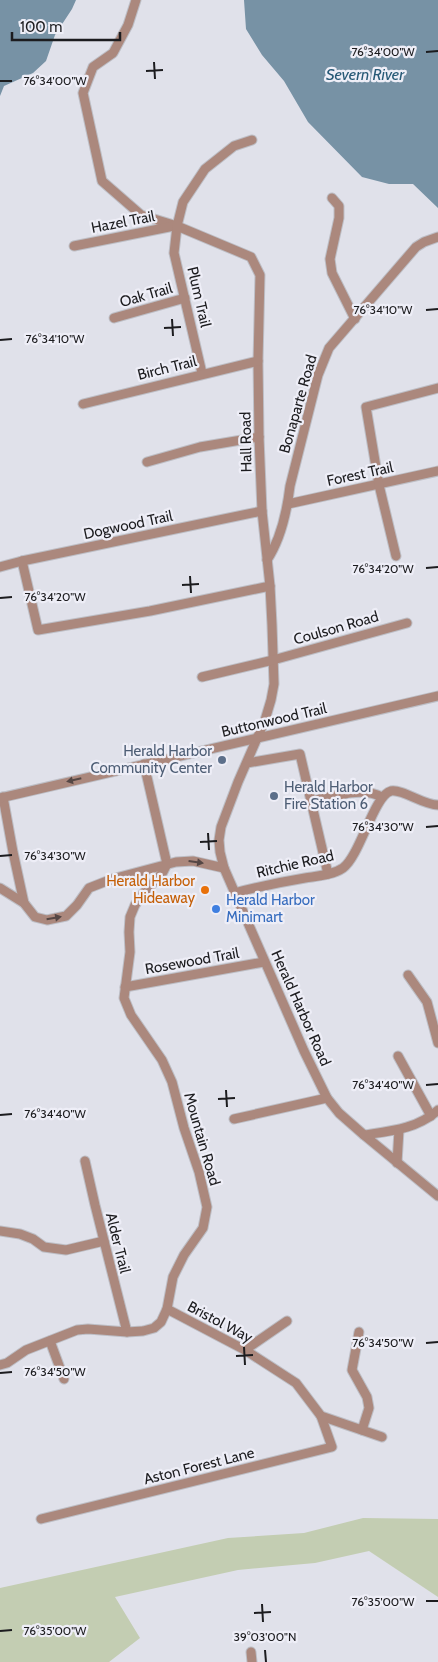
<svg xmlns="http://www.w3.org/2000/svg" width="438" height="1662" font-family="Cabin,sans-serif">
  <rect width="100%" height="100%" fill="#e0e1ea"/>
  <!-- green -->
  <path fill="#c3cdb2" d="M363,1518L438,1519V1597L369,1551L315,1563L238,1570L115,1597L140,1638L109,1662H0V1588L228,1538L304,1533Z"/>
  <!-- water -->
  <g fill="#7792a5">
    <path d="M0,0H76L72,9L55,35L46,61L33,73L4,86L0,96Z"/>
    <path d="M244,0H438V208L413,184H389L362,177L308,122L284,81L262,55L246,29Z"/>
  </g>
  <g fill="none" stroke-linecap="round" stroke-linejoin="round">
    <!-- minor casing -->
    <g stroke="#bdbec5" stroke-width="11">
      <g id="minor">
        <path d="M136,0L128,25L113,53L93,67L83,93L102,181L141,215L177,226L251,257L260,275L258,361L259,437L262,511L270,586L272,625L274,684L271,700L265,720L238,782L221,827L219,840L220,852L224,868L304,1051L327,1098L339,1113L364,1135L438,1196"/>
        <path d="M332,198L339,206V218L330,259L332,273L355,319"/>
        <path d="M74,246L174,226"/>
        <path d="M114,318L185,298"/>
        <path d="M202,373L174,253L177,226L183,202L205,169L234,146L252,140"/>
        <path d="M83,404L258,361"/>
        <path d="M147,462L200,447L259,437"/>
        <path d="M288,504L438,471"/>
        <path d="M396,556L379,485L366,407L438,388"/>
        <path d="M267,560C281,539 287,511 290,486L318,375L329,348L416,247L424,242L438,237"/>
        <path d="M22,561L38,630L150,611L270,586"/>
        <path d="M0,567L22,561L262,511"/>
        <path d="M202,677L273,660L407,623"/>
        <path d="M247,763L300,754L328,874"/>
        <path d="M144,764L167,864"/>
        <path d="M3,797L13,852L24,903"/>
        <path d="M0,798L438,696"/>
        <path d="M311,801C333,797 361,786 382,797"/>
        <path d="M0,888L24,903L35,917L47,920L66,916L77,905L89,888L112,879L176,862L193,861L224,868"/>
        <path d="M234,893C257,887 281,882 305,878C317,876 333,875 343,868C360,856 374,795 391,791C403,789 423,805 438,805"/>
        <path d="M408,975L427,1002L438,1043"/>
        <path d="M125,987L264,962"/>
        <path d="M398,1056L431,1116"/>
        <path d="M234,1119L327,1098"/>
        <path d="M364,1135C391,1131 417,1129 438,1110"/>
        <path d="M85,1161L95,1205L127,1332"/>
        <path d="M397,1163L399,1130"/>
        <path d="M0,1231L20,1234L33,1239L44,1247L66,1250L104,1241"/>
        <path d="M167,1309L245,1350L296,1383L321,1416L382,1437"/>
        <path d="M359,1332L352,1370L367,1397L369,1408L362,1430"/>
        <path d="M50,1341L64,1379"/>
        <path d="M245,1350L287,1321"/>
        <path d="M0,1365L7,1363L26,1350L77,1330L88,1329L127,1332L143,1331L154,1328L161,1322L167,1309L173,1277L184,1255L203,1228L207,1207L199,1172L184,1128L172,1082L162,1060L131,1015L124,998L130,952L129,932L130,917L135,905L142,895L163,872L167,864"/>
        <path d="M41,1519L332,1447L321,1416"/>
        <path d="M251,1652L252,1662"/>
      </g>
    </g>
    <!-- minor -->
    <use href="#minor" stroke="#ab887d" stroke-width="9"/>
  </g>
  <!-- one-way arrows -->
  <defs><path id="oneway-solid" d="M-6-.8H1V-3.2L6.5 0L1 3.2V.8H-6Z" transform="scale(1.25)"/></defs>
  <g fill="#554745">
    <use href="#oneway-solid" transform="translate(74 780) rotate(167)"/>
    <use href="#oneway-solid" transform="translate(196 862) rotate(8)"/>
    <use href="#oneway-solid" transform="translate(54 918) rotate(-10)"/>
  </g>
  <!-- ticks -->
  <path fill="none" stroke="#1c1c1f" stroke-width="2" d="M426,52L438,51M154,62L155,79M146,71L163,70M0,81H12M426,310L438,309M172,319L173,336M164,328L181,327M0,340L12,339M426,568L438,567M190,576L191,593M182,585L199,584M0,598L12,597M426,827L438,826M208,833L209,850M200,842L217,841M0,856L12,855M426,1085L438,1084M226,1090L227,1107M218,1099L235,1098M0,1115L12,1114M426,1343L438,1342M244,1347L245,1365M236,1356L253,1355M0,1373L12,1372M426,1601H438M262,1604L263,1622M254,1613L271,1612M0,1631L12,1630M265,1650L266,1662"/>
  <!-- markers -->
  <g fill="#5c6f8a" stroke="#eeeef7" stroke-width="2">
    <circle cx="222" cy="760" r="5"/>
    <circle cx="274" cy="796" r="5"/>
  </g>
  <circle fill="#e8710a" stroke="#eeeef7" stroke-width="2" cx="205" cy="890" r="5"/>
  <circle fill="#3f7fe0" stroke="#eeeef7" stroke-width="2" cx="216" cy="909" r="5"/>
  <g text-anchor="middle" stroke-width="4.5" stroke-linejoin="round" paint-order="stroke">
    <!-- street labels -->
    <g font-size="15" fill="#1c1c1f" stroke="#eeeef7">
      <text transform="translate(123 222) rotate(-11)" y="5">Hazel Trail</text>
      <text transform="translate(146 295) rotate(-16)" y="5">Oak Trail</text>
      <text transform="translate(199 297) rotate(77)" y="5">Plum Trail</text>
      <text transform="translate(167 368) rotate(-14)" y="5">Birch Trail</text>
      <text transform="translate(298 404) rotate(-74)" y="5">Bonaparte Road</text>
      <text transform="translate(246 442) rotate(-91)" y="5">Hall Road</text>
      <text transform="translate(360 474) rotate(-12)" y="5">Forest Trail</text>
      <text transform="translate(128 525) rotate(-12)" y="5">Dogwood Trail</text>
      <text transform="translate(336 628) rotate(-16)" y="5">Coulson Road</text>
      <text transform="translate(274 720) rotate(-13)" y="5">Buttonwood Trail</text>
      <text transform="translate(295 864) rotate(-13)" y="5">Ritchie Road</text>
      <text transform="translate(192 961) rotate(-10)" y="5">Rosewood Trail</text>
      <text transform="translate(301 1008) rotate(66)" y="5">Herald Harbor Road</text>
      <text transform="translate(202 1139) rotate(74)" y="5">Mountain Road</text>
      <text transform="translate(118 1243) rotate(76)" y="5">Alder Trail</text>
      <text transform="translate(220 1322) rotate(28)" y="5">Bristol Way</text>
      <text transform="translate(199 1466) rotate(-14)" y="5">Aston Forest Lane</text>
    </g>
    <!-- service labels -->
    <g font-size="15" fill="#4e5e75" stroke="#eeeef7" text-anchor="end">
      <text x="212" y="756">Herald Harbor<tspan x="212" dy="17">Community Center</tspan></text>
      <text x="284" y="792" text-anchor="start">Herald Harbor<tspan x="284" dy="17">Fire Station 6</tspan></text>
    </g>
    <!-- food labels -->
    <g font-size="15" fill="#c56008" stroke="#eeeef7" text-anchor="end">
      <text x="195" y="886">Herald Harbor<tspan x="195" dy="17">Hideaway</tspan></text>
    </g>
    <!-- shop labels -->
    <g font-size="15" fill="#366cbe" stroke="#eeeef7" text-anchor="start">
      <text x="226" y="905">Herald Harbor<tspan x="226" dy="17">Minimart</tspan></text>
    </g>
    <!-- water labels -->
    <g font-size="16" font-style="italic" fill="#275976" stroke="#eeeef7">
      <text x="365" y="80">Severn River</text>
    </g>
  </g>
  <g font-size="12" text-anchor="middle" fill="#1c1c1f" stroke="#eeeef7" stroke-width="4.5" stroke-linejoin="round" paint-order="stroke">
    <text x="383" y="56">76°34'00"W</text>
    <text x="55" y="85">76°34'00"W</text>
    <text x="383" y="314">76°34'10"W</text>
    <text x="55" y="343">76°34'10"W</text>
    <text x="383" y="573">76°34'20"W</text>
    <text x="55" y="601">76°34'20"W</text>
    <text x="383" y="831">76°34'30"W</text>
    <text x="55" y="860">76°34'30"W</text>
    <text x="383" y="1089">76°34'40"W</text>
    <text x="55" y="1118">76°34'40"W</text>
    <text x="383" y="1347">76°34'50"W</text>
    <text x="55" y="1376">76°34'50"W</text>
    <text x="383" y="1606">76°35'00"W</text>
    <text x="55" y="1635">76°35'00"W</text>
    <text x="265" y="1641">39°03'00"N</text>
  </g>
  <!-- scale -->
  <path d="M12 32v8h108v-8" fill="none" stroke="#1c1c1f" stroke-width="2.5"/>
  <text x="20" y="32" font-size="15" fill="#1c1c1f" stroke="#eeeef7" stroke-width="4" paint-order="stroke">100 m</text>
</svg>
